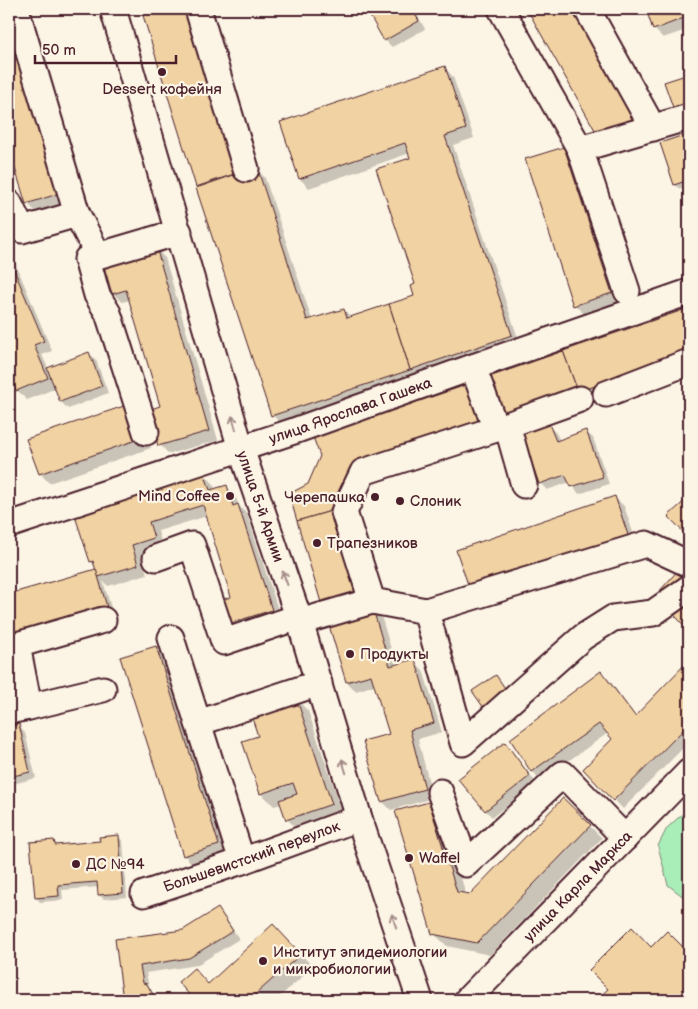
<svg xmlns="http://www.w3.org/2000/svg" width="698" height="1009" font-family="'Balsamiq Sans',sans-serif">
  <rect width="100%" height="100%" fill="#fcf5e5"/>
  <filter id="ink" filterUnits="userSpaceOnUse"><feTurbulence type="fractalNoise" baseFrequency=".02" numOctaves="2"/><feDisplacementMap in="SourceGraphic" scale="10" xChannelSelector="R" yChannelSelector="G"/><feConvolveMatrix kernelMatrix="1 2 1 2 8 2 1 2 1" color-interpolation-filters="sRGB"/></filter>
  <g filter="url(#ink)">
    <!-- green -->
    <path fill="#a9edb8" stroke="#7a8672" d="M689,808V901L668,885L658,846L667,828Z"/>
    <!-- shadow -->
    <g fill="#0003">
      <path d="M9,9L73,201L36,212L27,203L9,145Z"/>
      <path d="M142,9H189L256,168L265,178L312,320L344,310L352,318L416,297L417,285L412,158L410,153L309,188L300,179L282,123L444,67L453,77L474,138L453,145L520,344L282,424L272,415L199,188L197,186Z"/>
      <path d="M367,9H414L425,29L392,47L385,40Z"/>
      <path d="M528,9H581L648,125L601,138Z"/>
      <path d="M647,9H689V29L663,38L654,29Z"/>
      <path d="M687,136L689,138V186L680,189L675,185Z"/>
      <path d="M564,148L573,157L620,302L584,314L575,305Z"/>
      <path d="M9,248L52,351L42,355L48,368L89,353L96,360L108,393L68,409L61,402L56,388L27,400L18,391L9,370Z"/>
      <path d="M156,249L165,258L218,440L169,454L160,445L161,407L130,300L122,302L113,293Z"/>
      <path d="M689,309V365L588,400L363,474L340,520L290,494L563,352Z"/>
      <path d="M689,392V403L685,395Z"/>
      <path d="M139,414L151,448L49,483L40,473Z"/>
      <path d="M549,426L556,433L560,441L586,432L593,438L609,484L579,494L570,482L547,490L540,483Z"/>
      <path d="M9,465L15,481L9,483Z"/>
      <path d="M204,474L213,483L215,490L226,486L235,495L239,506L247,514L281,619L235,633L226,624L233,597L207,516L158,531L163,548L141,555L147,574L108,586L103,581L113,614L12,635L9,625V595L97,570L91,561Z"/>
      <path d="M614,497L624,506L638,547L482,601Z"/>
      <path d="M373,610L382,619L396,666L414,661L423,670L442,732L418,739L433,798L391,810L382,801L390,734L375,685L356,691L347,682Z"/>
      <path d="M156,647L165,656L228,854L193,865L184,855Z"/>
      <path d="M689,661V742L623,809L584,769L614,739L608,733L541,780L532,771L601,672L610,681L636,717Z"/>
      <path d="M295,698L308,711L344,817L300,832L287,819L282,804L274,806L261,793L260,737Z"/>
      <path d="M18,726L25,733L36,778L9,785V728Z"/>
      <path d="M512,751L536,783L492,817L485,810Z"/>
      <path d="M563,800L602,838L490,955L447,946L433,933L429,804L442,817L466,894L470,895Z"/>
      <path d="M118,837L123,841L127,897L104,899L99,895V887L62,890L63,900L40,902L36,897L54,841L58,846L101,842Z"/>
      <path d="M218,910L225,917L239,939L197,965L146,973L149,987L158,1000H125L116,941L184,931Z"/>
      <path d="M667,933L689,955V1000H598Z"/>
      <path d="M286,938L313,967L276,1000H196L180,982L194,969L209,985Z"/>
    </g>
    <!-- building -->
    <g fill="#f0d2a3" stroke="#4a1f2b">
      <path d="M141,9H184L234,174L196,187Z"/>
      <path d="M366,9H412L419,21L384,41Z"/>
      <path d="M527,9H578L639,116L600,139Z"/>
      <path d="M646,9H689V16L653,30Z"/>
      <path d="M9,13L64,192L26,204L9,149Z"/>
      <path d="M445,66L466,129L445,136L512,335L410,370L389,304L414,296L411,286L415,284L376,169L410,158L405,143L299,179L280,122Z"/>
      <path d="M689,74V112L676,116L664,82Z"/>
      <path d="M687,134L689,141V180L674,185L660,143Z"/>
      <path d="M564,147L612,293L573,306L525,159Z"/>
      <path d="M257,167L307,320L344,309L347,318L389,304L410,370L271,416L196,188Z"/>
      <path d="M156,247L209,431L158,446L148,410L160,406L126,290L112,294L103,263Z"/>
      <path d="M9,258L44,341L34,345L48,378L16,391L9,373Z"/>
      <path d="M689,308V353L578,392L563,351Z"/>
      <path d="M563,351L578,392L485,422L472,383Z"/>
      <path d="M89,352L102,386L60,402L47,368Z"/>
      <path d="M472,383L485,422L354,465L331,511L297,521L289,494L308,484L320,456L313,437Z"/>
      <path d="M130,404L142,438L39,474L26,439Z"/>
      <path d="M549,424L556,441L586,430L603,477L571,487L565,475L539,484L522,434Z"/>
      <path d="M204,472L210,490L227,485L233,506L238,504L272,610L225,625L218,601L231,597L203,505L149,522L154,538L132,545L138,565L98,577L93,561L90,562L74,513Z"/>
      <path d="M615,496L629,538L471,593L456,550Z"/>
      <path d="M689,497V538L668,516Z"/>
      <path d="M331,511L357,595L322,606L297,521Z"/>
      <path d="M681,567L689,575V631L656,595Z"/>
      <path d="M96,569L107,607L10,636L9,630V594Z"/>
      <path d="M373,609L390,666L415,659L434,723L410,730L425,789L381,802L363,741L389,734L371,675L346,682L328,622Z"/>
      <path d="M156,646L219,845L183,856L120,657Z"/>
      <path d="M9,647L20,699L9,702Z"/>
      <path d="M689,660V724L613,801L583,769L612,739L599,724L531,772L510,739L601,671L635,716Z"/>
      <path d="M496,675L509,694L486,711L472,691Z"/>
      <path d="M296,697L332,804L286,820L279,800L297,794L293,783L260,794L242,741L258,736L250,712Z"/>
      <path d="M19,724L30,772L9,777V727Z"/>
      <path d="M505,742L530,776L485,811L458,779Z"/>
      <path d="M563,798L591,825L477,943L432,934L395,811L429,802L457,892L470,894Z"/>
      <path d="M119,835L123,893L98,895L97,882L58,885L59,896L35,898L30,842L54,840L55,845L100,841L99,837Z"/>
      <path d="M218,908L233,931L189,958L140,966L143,983L147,984L156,1000H123L115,939L183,930Z"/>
      <path d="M273,924L301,954L249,1000H194L178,982L194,968L208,984Z"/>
      <path d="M632,927L651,947L667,931L689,953V1000H596L608,989L589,970Z"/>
      <path d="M363,993L378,995L377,1000H361Z"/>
    </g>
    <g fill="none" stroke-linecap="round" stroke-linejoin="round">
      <!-- minor casing -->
      <g stroke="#4a1f2b" stroke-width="29">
        <g id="minor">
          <path d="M16,9L77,214L98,255"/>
          <path id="s1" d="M113,9L241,449L300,622L359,818L420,1000"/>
          <path d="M198,9L246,169"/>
          <path d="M501,9L580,149"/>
          <path d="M587,9L653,128"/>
          <path d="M9,203L22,230L77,214"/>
          <path d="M627,291L580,149L689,117"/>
          <path d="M473,367L496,429"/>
          <path d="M606,394L689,362"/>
          <path d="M580,399L496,429L363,472L344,512L372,601L426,611L463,743L583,637L613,618L653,613L689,588"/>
          <path d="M507,425L524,485"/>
          <path d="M146,432L108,313L97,295L87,259L179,232"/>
          <path id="s2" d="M9,525L294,431L473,367L689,292"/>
          <path d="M156,558L192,545L224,642L298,617"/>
          <path d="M426,611L646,544L689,564"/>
          <path d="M300,622L372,601"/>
          <path d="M171,638L198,723"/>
          <path d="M29,707L103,689"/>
          <path d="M9,711L29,707L17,645L103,620"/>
          <path d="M440,792L466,864L563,774L625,838"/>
          <path d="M242,861L198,723L319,683"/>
          <path id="s3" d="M144,894L242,861L359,818"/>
          <path id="s4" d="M467,1000L689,772"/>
        </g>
      </g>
      <!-- minor -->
      <use href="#minor" stroke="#fcf5e5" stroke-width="25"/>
    </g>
    <!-- one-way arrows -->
    <defs><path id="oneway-shaft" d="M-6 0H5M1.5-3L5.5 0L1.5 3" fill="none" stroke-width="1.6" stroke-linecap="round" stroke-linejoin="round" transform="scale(1.25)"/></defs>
    <g stroke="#a38a88">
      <use href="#oneway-shaft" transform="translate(234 423) rotate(-106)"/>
      <use href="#oneway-shaft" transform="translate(285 578) rotate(-109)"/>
      <use href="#oneway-shaft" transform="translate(344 766) rotate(-107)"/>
      <use href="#oneway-shaft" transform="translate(394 921) rotate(-108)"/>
    </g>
  </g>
  <!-- markers -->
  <g fill="#4a1f2b" stroke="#fcf5e5" stroke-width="2">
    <circle cx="162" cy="72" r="5"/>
    <circle cx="230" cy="496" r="5"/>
    <circle cx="375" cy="497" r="5"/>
    <circle cx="400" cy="501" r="5"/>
    <circle cx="317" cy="543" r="5"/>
    <circle cx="350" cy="654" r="5"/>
    <circle cx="409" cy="858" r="5"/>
    <circle cx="76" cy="864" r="5"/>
    <circle cx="263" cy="961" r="5"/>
  </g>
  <g text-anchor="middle" stroke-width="4.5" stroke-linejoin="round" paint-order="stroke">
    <!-- poi labels -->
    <g font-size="15" fill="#4a1f2b" stroke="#fcf5e5" text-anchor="start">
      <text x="162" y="94" text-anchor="middle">Dessert кофейня</text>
      <text x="220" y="501" text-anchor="end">Mind Coffee</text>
      <text x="365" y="502" text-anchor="end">Черепашка</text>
      <text x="410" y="506">Слоник</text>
      <text x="327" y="548">Трапезников</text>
      <text x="360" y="659">Продукты</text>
      <text x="419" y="863">Waffel</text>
      <text x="86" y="869">ДС №94</text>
      <text x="273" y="957">Институт эпидемиологии<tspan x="273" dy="17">и микробиологии</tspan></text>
    </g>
    <!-- street labels -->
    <g font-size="15" fill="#4a1f2b" stroke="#fcf5e5">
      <text dy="5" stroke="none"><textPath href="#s2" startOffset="360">улица Ярослава Гашека</textPath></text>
      <text dy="5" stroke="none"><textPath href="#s1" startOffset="519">улица 5-й Армии</textPath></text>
      <text dy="5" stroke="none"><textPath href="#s3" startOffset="114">Большевистский переулок</textPath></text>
      <text dy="5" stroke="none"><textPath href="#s4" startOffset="159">улица Карла Маркса</textPath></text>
    </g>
  </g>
  <!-- margin -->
  <rect width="698" height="1009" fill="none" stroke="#fcf5e5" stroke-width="30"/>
  <rect x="15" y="15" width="668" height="979" fill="none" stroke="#4a1f2b" stroke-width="2" filter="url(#ink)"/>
  <!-- scale -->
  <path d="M35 55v8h141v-8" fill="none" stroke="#4a1f2b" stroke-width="2.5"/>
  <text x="42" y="55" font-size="15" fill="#4a1f2b" stroke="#fcf5e5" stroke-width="4" paint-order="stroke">50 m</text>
</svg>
